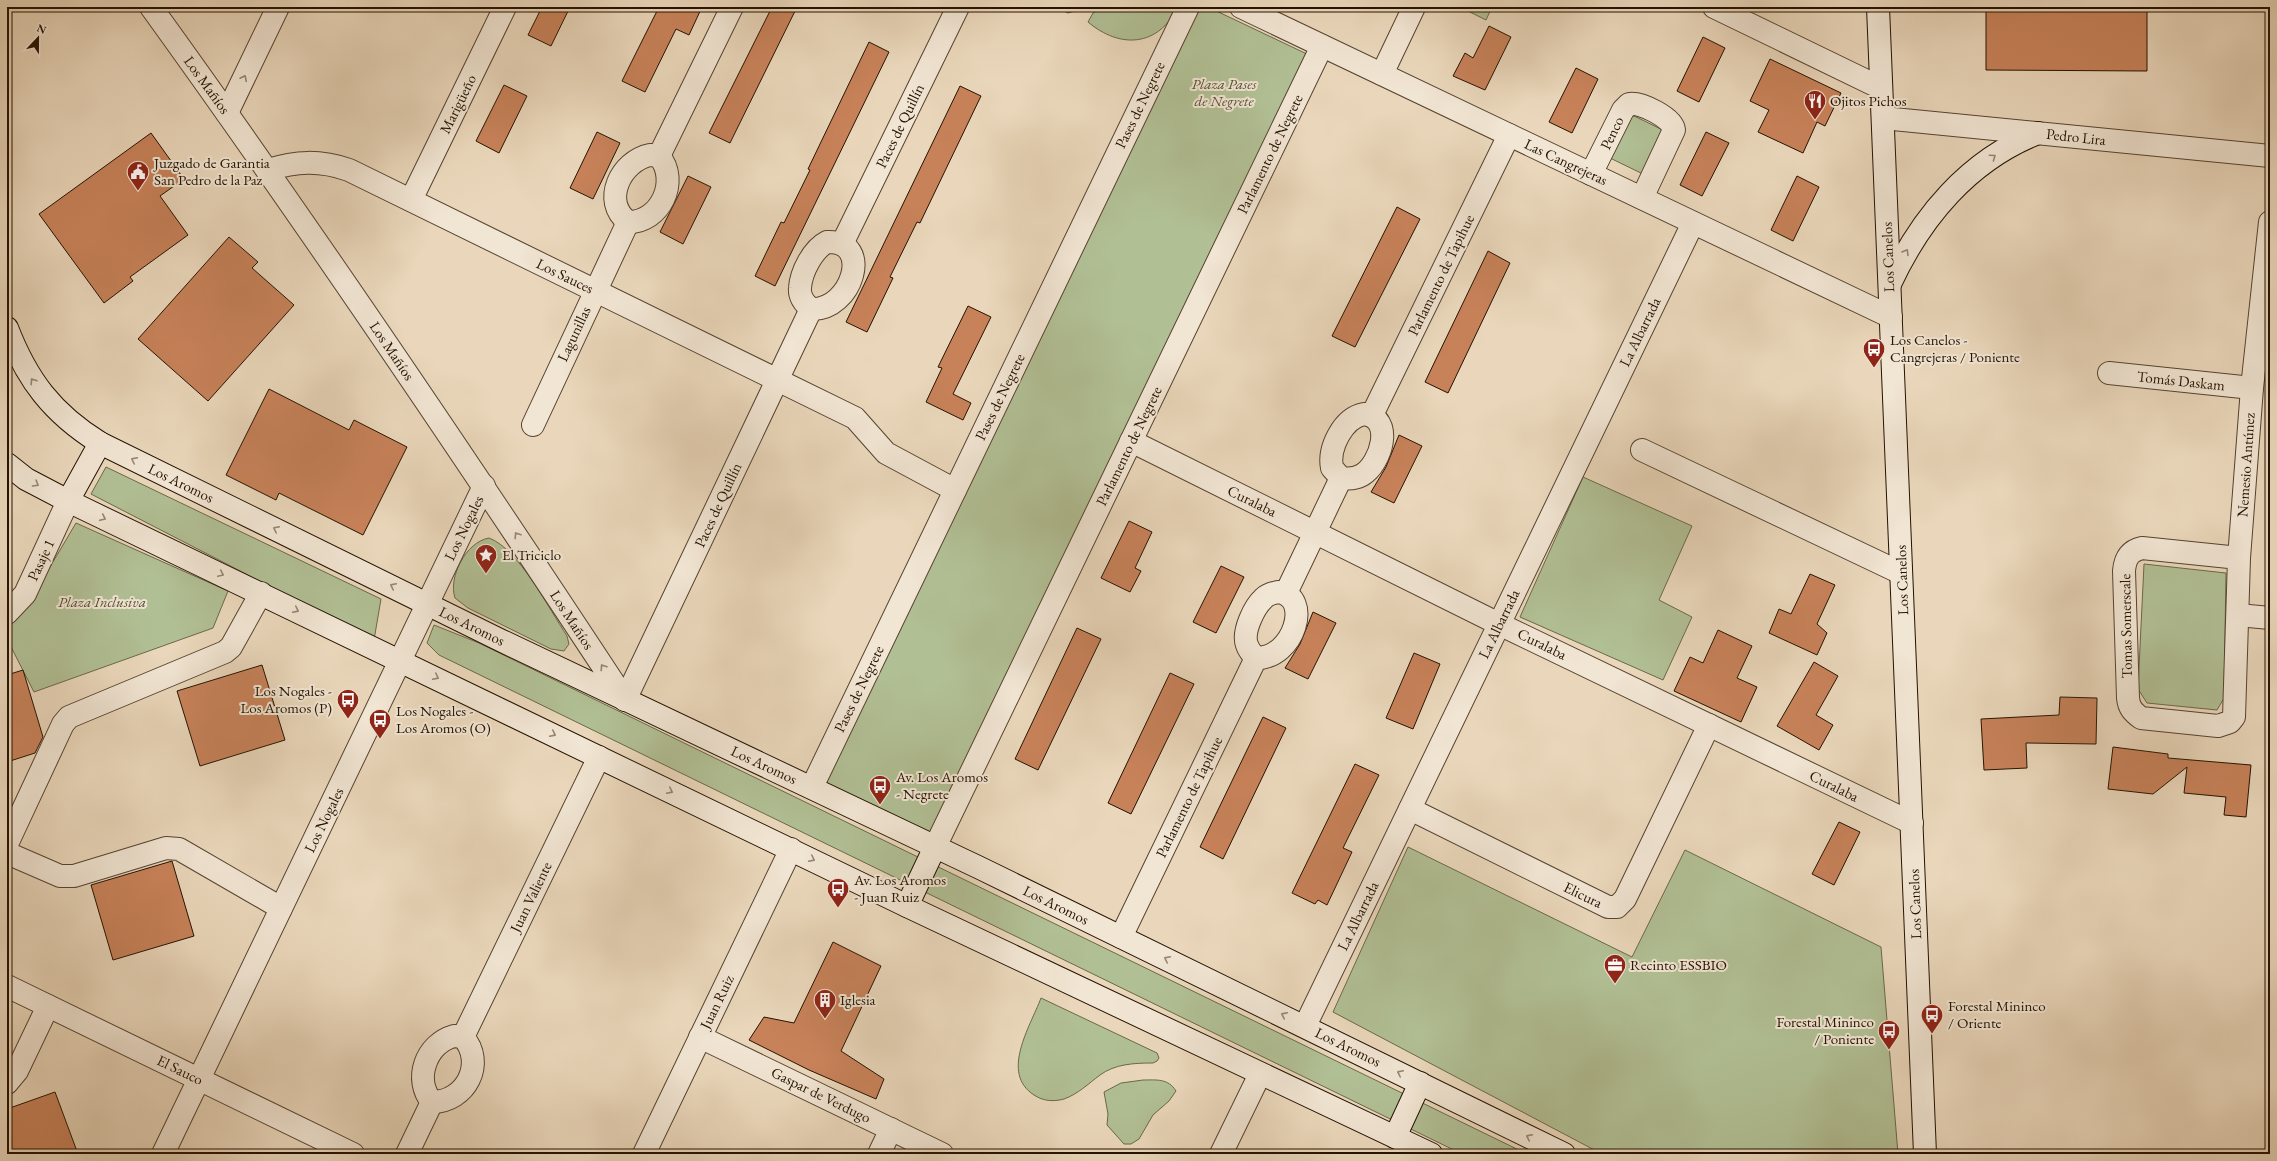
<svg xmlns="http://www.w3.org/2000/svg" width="2277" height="1161" font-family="'EB Garamond',serif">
  <rect width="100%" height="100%" fill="#ead7bb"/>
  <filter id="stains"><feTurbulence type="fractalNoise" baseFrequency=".005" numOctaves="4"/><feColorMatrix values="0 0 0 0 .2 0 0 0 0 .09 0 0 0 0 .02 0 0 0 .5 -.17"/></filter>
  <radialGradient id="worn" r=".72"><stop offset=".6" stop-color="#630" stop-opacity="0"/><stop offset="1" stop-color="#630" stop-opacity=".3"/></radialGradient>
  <!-- green -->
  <g fill="#b1bf94" stroke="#6a684a">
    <path d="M1055,7H1080L1078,10L1068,13Z"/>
    <path d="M1102,7H1178C1158,47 1120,49 1088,22L1093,13Z"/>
    <path d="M1199,7H1208L1309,55L930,836L825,785Z"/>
    <path d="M1460,7H1492L1486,20Z"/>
    <path d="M1632,115L1667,132L1645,175L1610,158Z"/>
    <path d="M106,467L381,599L374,640L91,494Z"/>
    <path d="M1583,477L1692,526L1659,600L1692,617L1663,680L1520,617Z"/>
    <path d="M76,523L228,591L213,628L34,692L7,639V626L28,604Z"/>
    <path d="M489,538C519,549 549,609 567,636L569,644L564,651L551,649L468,608L455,598C448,577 466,542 489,538Z"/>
    <path d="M2144,564L2226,573L2224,698L2217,710L2147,703L2138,689Z"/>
    <path d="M434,625L479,643L1527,1154H1462L439,655L427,643Z"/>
    <path d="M1408,847L1632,957L1685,850L1881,947L1898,1154H1602L1333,1012Z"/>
    <path d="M1041,998L1157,1053L1159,1058L1157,1061L1153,1063C1134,1063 1115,1064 1100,1075C1088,1084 1078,1094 1064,1099C1053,1102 1043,1101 1034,1095C1000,1073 1030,1027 1041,998Z"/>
    <path d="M1143,1080C1156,1080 1168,1078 1176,1091L1169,1101L1153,1115L1139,1139L1131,1144H1124L1107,1125L1108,1114L1104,1092L1121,1083Z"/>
  </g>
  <!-- building -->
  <g fill="#c8825a" stroke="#241201">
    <path d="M542,7H570L551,46L528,35Z"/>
    <path d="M659,7H702L689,35L676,29L645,92L622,81Z"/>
    <path d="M772,7H797L730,143L709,133Z"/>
    <path d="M1986,7H2147V71L1986,70Z"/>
    <path d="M1489,26L1511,37L1485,90L1453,76L1465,53L1473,58Z"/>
    <path d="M1703,37L1725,48L1699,102L1677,91Z"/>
    <path d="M869,42L889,52L775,286L755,276L781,222L784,223L810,170L808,169Z"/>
    <path d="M1770,59L1841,93L1825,126L1817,122L1803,153L1758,132L1769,110L1750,101Z"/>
    <path d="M1576,68L1598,79L1572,133L1549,122Z"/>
    <path d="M504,85L527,96L499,153L476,141Z"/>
    <path d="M960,86L981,96L920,223L917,222L890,277L893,278L867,332L846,322Z"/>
    <path d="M597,132L620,143L593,199L570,188Z"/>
    <path d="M1706,132L1729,143L1702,196L1680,185Z"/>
    <path d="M151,133L184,179L160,196L188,235L130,277L133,281L104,303L39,214Z"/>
    <path d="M688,176L711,187L683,244L660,232Z"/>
    <path d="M1797,176L1819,187L1793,241L1771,230Z"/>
    <path d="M1397,207L1420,219L1355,347L1332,336Z"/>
    <path d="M229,237L258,262L252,268L294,305L208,401L138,339Z"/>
    <path d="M1488,251L1510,263L1448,393L1425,382Z"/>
    <path d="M968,306L991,317L953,394L971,403L963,420L926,402L942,368L938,367Z"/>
    <path d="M269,389L349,430L354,420L407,447L363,535L279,493L276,500L226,475Z"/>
    <path d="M1399,435L1422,446L1394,503L1371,492L1386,467Z"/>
    <path d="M1129,521L1152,532L1135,568L1141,571L1130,592L1101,578Z"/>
    <path d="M1221,566L1244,577L1216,633L1193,622Z"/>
    <path d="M1810,574L1835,585L1817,624L1827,633L1817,655L1769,633L1779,609L1791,614Z"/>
    <path d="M1313,612L1336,623L1308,679L1285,668L1300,644Z"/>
    <path d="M1077,628L1101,639L1038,770L1015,759Z"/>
    <path d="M1718,630L1752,646L1737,678L1757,687L1741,722L1674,691L1690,657L1703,663Z"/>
    <path d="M1414,653L1440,664L1413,729L1386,718Z"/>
    <path d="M1814,662L1838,676L1816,715L1833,725L1819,750L1777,726Z"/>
    <path d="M262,665L285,740L200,766L177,691Z"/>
    <path d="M23,670L43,737L35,753L7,762V675Z"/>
    <path d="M1170,673L1194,684L1131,814L1108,803Z"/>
    <path d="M2060,697L2097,698L2096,744L2026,743L2027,768L1984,770L1981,719L2059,715Z"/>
    <path d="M1263,717L1286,728L1223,859L1200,847Z"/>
    <path d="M2113,747L2168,754V758L2251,765L2246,817L2224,815L2226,797L2184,793L2187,767L2153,794L2108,789Z"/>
    <path d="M1355,764L1379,775L1343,848L1352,852L1327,905L1318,900L1315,904L1292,893Z"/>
    <path d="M1839,822L1860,832L1834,885L1812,874Z"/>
    <path d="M172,861L194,936L113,960L91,885Z"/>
    <path d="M833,942L881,966L841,1051L884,1079L876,1099L809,1070L749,1040L764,1017L794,1023Z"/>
    <path d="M55,1092L78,1154H7V1109Z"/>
  </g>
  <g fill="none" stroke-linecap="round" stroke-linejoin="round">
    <!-- minor casing -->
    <g stroke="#564330" stroke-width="24">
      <g id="minor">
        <path d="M1241,7L1891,317"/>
        <path d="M1714,7L1881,88"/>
        <path d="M1382,74L1414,7"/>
        <path d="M227,113L278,7"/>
        <path d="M650,155L659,156C680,181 660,223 628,222C601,201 621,161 650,155Z"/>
        <path d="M659,156L732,7"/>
        <path d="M268,170C296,161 320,160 349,170L855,418L886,453L955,490"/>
        <path d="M1591,174L1623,110L1629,104C1641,102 1673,118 1674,130L1642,198"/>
        <path d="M411,200L505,7"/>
        <path d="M827,242C874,240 852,311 811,309C805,304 799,297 800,288C801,272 813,249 827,242Z"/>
        <path d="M842,244L958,7"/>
        <path d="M2109,373L2252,388"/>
        <path d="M1364,414C1395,418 1381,464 1362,475C1355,479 1348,479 1341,478L1332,468C1328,448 1343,418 1364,414Z"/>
        <path d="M1372,415L1509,135"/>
        <path d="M533,425L628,222"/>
        <path d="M1131,441L1499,624L1912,823"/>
        <path d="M1642,450L1901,573"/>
        <path d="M2239,558L2142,548C2129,551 2125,559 2124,571L2128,698C2129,708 2133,712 2141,718L2218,726L2230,722L2234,717L2239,558L2252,388L2270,222"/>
        <path d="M1278,592C1313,596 1294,659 1256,658C1252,654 1249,651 1247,645C1242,632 1254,607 1264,598C1268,594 1273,593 1278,592Z"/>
        <path d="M1286,593L1341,478"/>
        <path d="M7,613L25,594L68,501"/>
        <path d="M2238,615L2270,618"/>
        <path d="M625,700L811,309"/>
        <path d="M812,787L1188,7"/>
        <path d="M1410,809L1608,907H1617L1625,899L1709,725"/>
        <path d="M7,844L63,724L69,717L225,652L231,647L261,593"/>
        <path d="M935,847L1322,46"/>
        <path d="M7,853L60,876H74L166,848L179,849L281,908"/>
        <path d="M1121,937L1256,658"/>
        <path d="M7,986L353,1154"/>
        <path d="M1305,1026L1693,223"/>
        <path d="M454,1036L463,1037C486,1063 466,1102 432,1102C413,1079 426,1044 454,1036Z"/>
        <path d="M463,1037L599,757"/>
        <path d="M700,1037L942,1154"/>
        <path d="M7,1083L17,1071L48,1006"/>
        <path d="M407,1154L432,1102"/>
        <path d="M644,1154L791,849"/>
        <path d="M879,1154L891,1129"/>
        <path d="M1221,1154L1260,1074"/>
      </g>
    </g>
    <!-- tertiary casing -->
    <g stroke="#564330" stroke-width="24">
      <g id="tertiary">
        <path d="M151,7C315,234 471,466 625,700"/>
        <path d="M1883,118L2270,156"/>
        <path d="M163,1154L484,486"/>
      </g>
    </g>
    <!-- secondary casing -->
    <g stroke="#241201" stroke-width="24">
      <g id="secondary">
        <path d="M1878,7L1925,1154"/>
        <path d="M1890,284C1921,217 1969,160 2038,133"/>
        <path d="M7,328C27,380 52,413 100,443L500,640L980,868L1564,1154"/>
        <path d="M7,464L26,479L68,501L907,906L1431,1154"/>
        <path d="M68,501L100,443"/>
        <path d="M907,906L935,847"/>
        <path d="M1395,1137L1420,1083"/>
      </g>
    </g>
    <!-- minor -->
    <use href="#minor" stroke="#f1e5d3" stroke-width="22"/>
    <!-- tertiary -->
    <use href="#tertiary" stroke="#f1e5d3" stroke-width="22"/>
    <!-- secondary -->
    <use href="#secondary" stroke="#f1e5d3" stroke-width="22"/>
  </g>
  <!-- one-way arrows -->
  <defs><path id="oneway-chevron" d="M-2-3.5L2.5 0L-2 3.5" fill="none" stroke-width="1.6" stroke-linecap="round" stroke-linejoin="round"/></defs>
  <g stroke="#958674">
    <use href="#oneway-chevron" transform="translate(244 78) rotate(-64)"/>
    <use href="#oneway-chevron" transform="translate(1993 157) rotate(-35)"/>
    <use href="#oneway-chevron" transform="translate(1906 252) rotate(-59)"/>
    <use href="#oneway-chevron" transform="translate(33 381) rotate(-123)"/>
    <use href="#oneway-chevron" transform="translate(134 460) rotate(-154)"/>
    <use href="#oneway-chevron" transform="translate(36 484) rotate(30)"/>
    <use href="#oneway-chevron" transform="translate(103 518) rotate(25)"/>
    <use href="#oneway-chevron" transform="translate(276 529) rotate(-154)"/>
    <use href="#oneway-chevron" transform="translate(517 535) rotate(-123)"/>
    <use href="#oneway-chevron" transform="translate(221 574) rotate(25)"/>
    <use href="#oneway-chevron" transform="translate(393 586) rotate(-154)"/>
    <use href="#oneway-chevron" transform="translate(296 610) rotate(26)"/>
    <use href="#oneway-chevron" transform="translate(603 667) rotate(-123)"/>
    <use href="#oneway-chevron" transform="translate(436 677) rotate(26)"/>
    <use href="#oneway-chevron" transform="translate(553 734) rotate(26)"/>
    <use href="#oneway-chevron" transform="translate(670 791) rotate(26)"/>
    <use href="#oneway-chevron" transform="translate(812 859) rotate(26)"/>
    <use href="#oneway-chevron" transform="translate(1167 959) rotate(-154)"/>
    <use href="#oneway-chevron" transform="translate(1284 1015) rotate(-154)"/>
    <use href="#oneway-chevron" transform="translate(1400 1073) rotate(-154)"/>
    <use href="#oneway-chevron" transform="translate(1529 1137) rotate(-154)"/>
  </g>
  <!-- icons -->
  <defs>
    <g id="restaurant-pin" transform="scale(1.15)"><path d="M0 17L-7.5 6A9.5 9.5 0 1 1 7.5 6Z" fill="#8f2418" stroke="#f1e5d3"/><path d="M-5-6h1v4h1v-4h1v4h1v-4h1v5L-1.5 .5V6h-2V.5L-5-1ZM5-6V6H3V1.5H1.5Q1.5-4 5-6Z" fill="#fff"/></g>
    <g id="civic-pin" transform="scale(1.15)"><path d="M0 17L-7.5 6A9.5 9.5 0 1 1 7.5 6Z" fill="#8f2418" stroke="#f1e5d3"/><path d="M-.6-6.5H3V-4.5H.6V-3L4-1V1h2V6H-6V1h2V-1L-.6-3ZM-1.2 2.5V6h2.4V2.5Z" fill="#fff"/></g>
    <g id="bus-pin" transform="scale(1.15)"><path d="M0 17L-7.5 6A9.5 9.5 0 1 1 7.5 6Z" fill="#8f2418" stroke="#f1e5d3"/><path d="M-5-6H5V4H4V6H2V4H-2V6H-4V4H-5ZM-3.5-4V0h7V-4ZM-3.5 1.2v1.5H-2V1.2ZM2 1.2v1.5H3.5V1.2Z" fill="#fff"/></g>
    <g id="sight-pin" transform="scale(1.15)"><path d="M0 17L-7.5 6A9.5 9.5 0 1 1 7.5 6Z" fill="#8f2418" stroke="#f1e5d3"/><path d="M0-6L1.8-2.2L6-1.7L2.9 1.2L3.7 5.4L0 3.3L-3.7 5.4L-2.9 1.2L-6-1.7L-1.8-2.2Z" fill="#fff"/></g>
    <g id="office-pin" transform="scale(1.15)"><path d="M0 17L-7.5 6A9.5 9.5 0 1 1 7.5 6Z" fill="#8f2418" stroke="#f1e5d3"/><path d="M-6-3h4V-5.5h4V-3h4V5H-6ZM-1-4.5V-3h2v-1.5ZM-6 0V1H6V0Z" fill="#fff"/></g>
    <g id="building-pin" transform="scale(1.15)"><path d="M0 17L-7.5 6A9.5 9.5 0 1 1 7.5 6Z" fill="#8f2418" stroke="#f1e5d3"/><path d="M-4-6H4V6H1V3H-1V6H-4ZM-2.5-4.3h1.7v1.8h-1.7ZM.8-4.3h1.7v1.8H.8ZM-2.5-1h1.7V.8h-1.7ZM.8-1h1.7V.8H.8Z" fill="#fff"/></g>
  </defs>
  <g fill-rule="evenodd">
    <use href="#restaurant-pin" x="1815" y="101"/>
    <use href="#civic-pin" x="138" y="172"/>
    <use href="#bus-pin" x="1874" y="349"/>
    <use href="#sight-pin" x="486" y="555"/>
    <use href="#bus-pin" x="348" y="700"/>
    <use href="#bus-pin" x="380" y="720"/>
    <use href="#bus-pin" x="880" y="786"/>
    <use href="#bus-pin" x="838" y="889"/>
    <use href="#office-pin" x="1615" y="965"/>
    <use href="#building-pin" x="825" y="1000"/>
    <use href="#bus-pin" x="1932" y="1015"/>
    <use href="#bus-pin" x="1889" y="1031"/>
  </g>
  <g text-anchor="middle" stroke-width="4" stroke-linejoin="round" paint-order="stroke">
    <!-- park labels -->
    <g font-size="15" font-style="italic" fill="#554f34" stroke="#f1e5d3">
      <text x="1224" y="89">Plaza Pases<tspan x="1224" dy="17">de Negrete</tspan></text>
      <text x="102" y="607">Plaza Inclusiva</text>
    </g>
    <!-- street labels -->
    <g font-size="15" fill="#241201" stroke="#f1e5d3">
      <text transform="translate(207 85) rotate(54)" y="5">Los Mañíos</text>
      <text transform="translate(458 104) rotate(-64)" y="5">Marigüeño</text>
      <text transform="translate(1140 105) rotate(-64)" y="5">Pases de Negrete</text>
      <text transform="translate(900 126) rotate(-64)" y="5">Paces de Quillín</text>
      <text transform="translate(1612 133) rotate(-64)" y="5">Penco</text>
      <text transform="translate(2076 137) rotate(6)" y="5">Pedro Lira</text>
      <text transform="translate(1270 154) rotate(-64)" y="5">Parlamento de Negrete</text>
      <text transform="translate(1566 162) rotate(25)" y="5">Las Cangrejeras</text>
      <text transform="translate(1888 257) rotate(-92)" y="5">Los Canelos</text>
      <text transform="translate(1441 275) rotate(-64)" y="5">Parlamento de Tapihue</text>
      <text transform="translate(565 276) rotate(26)" y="5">Los Sauces</text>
      <text transform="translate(1640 332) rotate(-64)" y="5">La Albarrada</text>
      <text transform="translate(574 334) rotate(-65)" y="5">Lagunillas</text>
      <text transform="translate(392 351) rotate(56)" y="5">Los Mañíos</text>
      <text transform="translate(2181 381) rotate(6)" y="5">Tomás Daskam</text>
      <text transform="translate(1000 397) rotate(-64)" y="5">Pases de Negrete</text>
      <text transform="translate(1129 446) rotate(-64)" y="5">Parlamento de Negrete</text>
      <text transform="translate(2246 465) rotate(-86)" y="5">Nemesio Antúnez</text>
      <text transform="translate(181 483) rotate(26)" y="5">Los Aromos</text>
      <text transform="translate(1252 501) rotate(26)" y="5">Curalaba</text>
      <text transform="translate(718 505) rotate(-65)" y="5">Paces de Quillín</text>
      <text transform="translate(464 528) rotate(-64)" y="5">Los Nogales</text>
      <text transform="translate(41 560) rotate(-65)" y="5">Pasaje 1</text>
      <text transform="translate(1902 580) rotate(-92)" y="5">Los Canelos</text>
      <text transform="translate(572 620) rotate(57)" y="5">Los Mañíos</text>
      <text transform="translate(1499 624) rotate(-64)" y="5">La Albarrada</text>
      <text transform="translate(472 626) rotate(26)" y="5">Los Aromos</text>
      <text transform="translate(2126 626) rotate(-91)" y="5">Tomas Somerscale</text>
      <text transform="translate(1542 644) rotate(26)" y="5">Curalaba</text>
      <text transform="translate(859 689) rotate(-64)" y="5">Pases de Negrete</text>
      <text transform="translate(764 765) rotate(25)" y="5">Los Aromos</text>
      <text transform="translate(1834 786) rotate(26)" y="5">Curalaba</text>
      <text transform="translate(1189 797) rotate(-64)" y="5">Parlamento de Tapihue</text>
      <text transform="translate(324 820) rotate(-64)" y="5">Los Nogales</text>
      <text transform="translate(1583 895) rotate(26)" y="5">Elicura</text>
      <text transform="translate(531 897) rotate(-64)" y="5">Juan Valiente</text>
      <text transform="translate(1915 904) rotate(-92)" y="5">Los Canelos</text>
      <text transform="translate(1056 905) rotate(26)" y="5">Los Aromos</text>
      <text transform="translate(1358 916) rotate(-64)" y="5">La Albarrada</text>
      <text transform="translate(717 1002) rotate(-64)" y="5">Juan Ruiz</text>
      <text transform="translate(1348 1047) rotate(26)" y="5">Los Aromos</text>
      <text transform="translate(180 1070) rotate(26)" y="5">El Sauco</text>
      <text transform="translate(821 1095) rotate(26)" y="5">Gaspar de Verdugo</text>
    </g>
    <!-- poi labels -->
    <g font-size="15" fill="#241201" stroke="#f1e5d3" text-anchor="start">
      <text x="1830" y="106">Ojitos Pichos</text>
      <text x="154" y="168">Juzgado de Garantia<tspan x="154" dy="17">San Pedro de la Paz</tspan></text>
      <text x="1890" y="345">Los Canelos -<tspan x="1890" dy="17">Cangrejeras / Poniente</tspan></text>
      <text x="502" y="560">El Triciclo</text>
      <text x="332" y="696" text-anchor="end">Los Nogales -<tspan x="332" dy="17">Los Aromos (P)</tspan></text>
      <text x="396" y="716">Los Nogales -<tspan x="396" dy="17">Los Aromos (O)</tspan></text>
      <text x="896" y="782">Av. Los Aromos<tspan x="896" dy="17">- Negrete</tspan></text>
      <text x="854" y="885">Av. Los Aromos<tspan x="854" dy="17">- Juan Ruiz</tspan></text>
      <text x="1630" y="970">Recinto ESSBIO</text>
      <text x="840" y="1005">Iglesia</text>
      <text x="1948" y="1011">Forestal Mininco<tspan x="1948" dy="17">/ Oriente</tspan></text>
      <text x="1874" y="1027" text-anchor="end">Forestal Mininco<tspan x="1874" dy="17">/ Poniente</tspan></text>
    </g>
  </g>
  <!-- margin -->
  <rect width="2277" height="1161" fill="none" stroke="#ead7bb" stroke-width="24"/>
  <rect x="8" y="8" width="2261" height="1145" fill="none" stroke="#241201" stroke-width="2"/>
  <rect x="12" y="12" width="2253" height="1137" fill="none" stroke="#241201"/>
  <!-- north arrow -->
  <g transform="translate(38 38) rotate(22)" stroke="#f1e5d3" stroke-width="3" paint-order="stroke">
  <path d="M0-3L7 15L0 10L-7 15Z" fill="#241201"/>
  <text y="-6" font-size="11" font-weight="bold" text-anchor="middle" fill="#241201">N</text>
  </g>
  <rect width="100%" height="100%" filter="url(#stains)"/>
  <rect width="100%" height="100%" fill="url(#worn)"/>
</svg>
